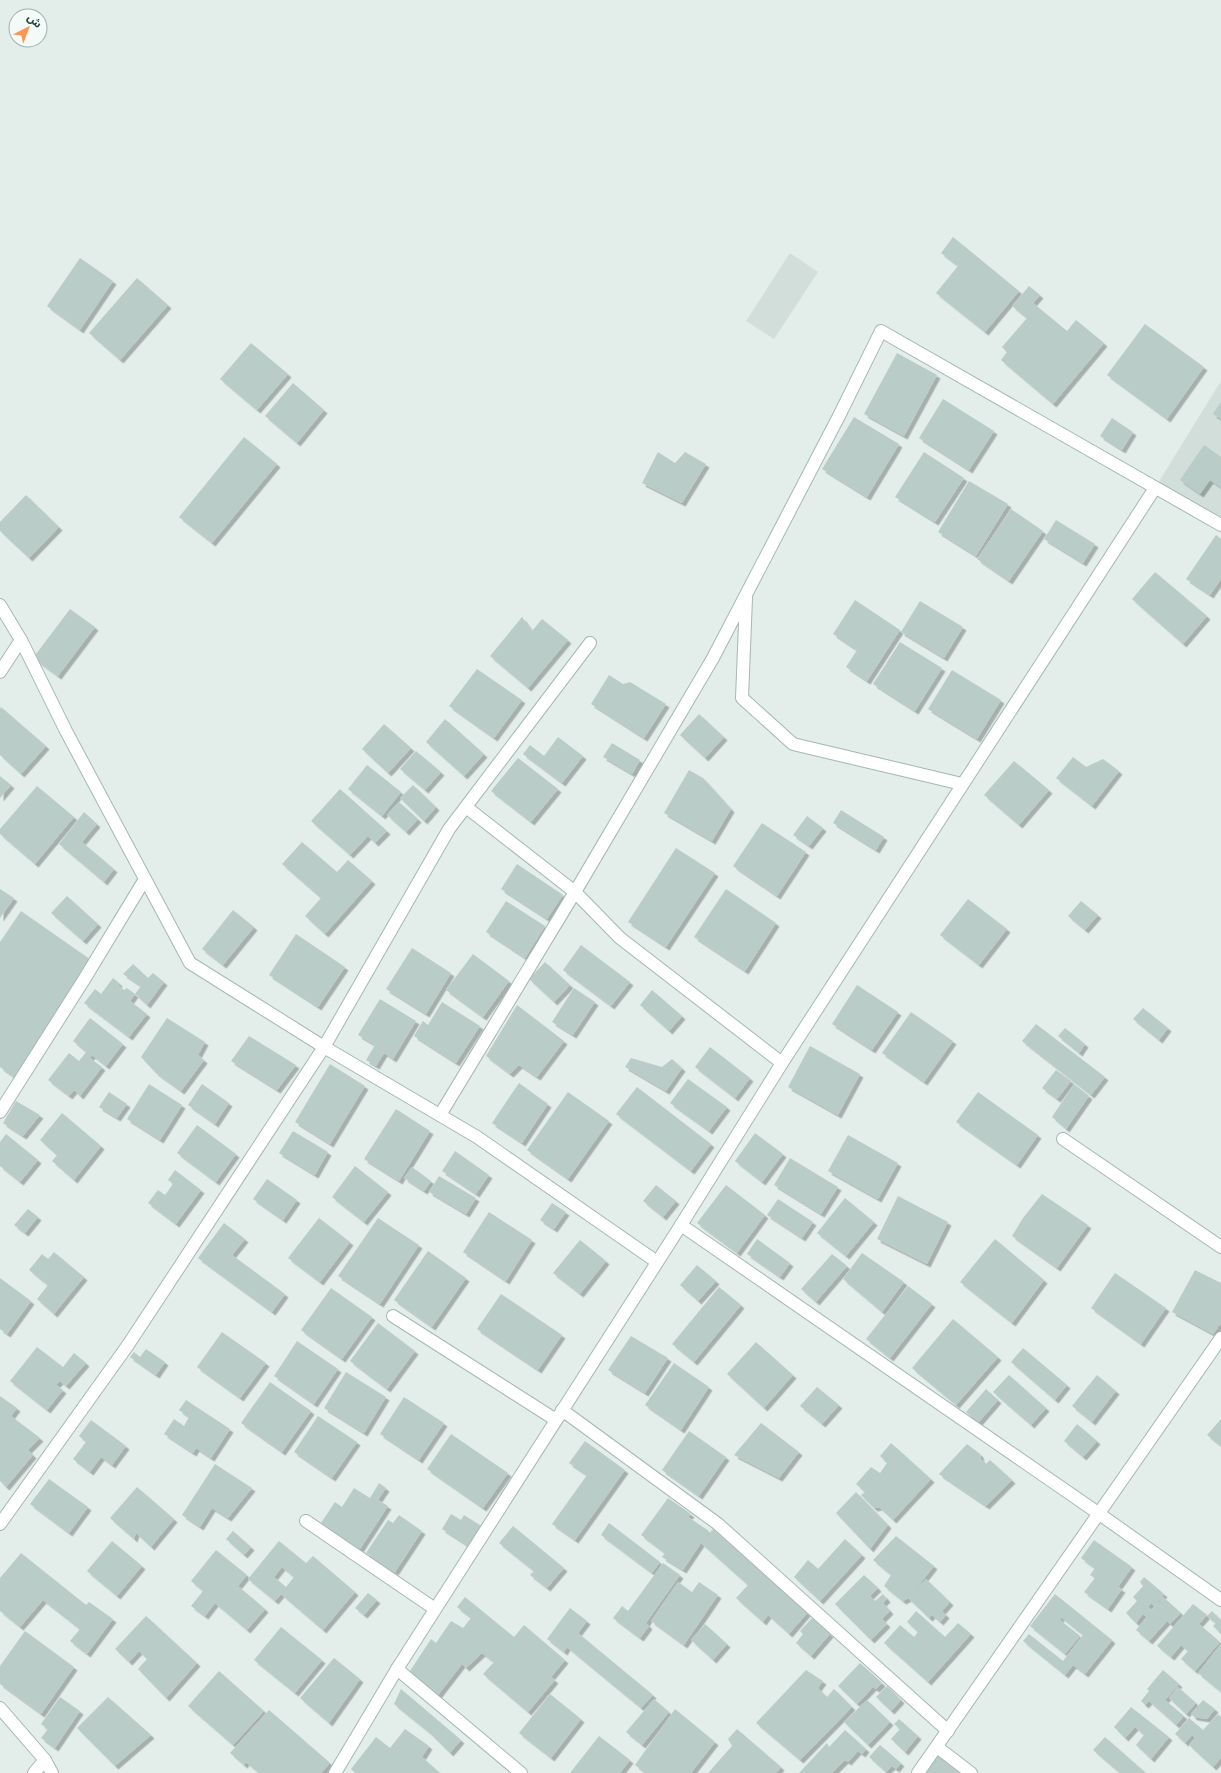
<svg xmlns="http://www.w3.org/2000/svg" width="1221" height="1773" font-family="Inter,'Noto Sans Arabic',sans-serif">
  <defs>
    <filter id="shadow"><feDropShadow dx="3.5" dy="3.5" stdDeviation="0" flood-color="#0004"/></filter>
  </defs>
  <rect width="100%" height="100%" fill="#e3eeeb"/>
  <!-- built -->
  <g fill="#d1deda">
    <path d="M790,253L818,272L774,339L746,321Z"/>
    <path d="M1221,381V525L1155,488Z"/>
  </g>
  <!-- building -->
  <g fill="#baccc7" fill-rule="evenodd" filter="url(#shadow)">
    <path d="M953,237L1019,291L985,332L936,293L958,266L941,253Z"/>
    <path d="M80,258L113,281L80,330L47,306Z"/>
    <path d="M137,278L168,305L120,360L89,333Z"/>
    <path d="M1029,286L1040,295L1033,303L1067,331L1076,320L1104,343L1053,404L1001,360L1007,352L1002,347L1027,318L1012,306Z"/>
    <path d="M1145,324L1204,367L1167,419L1107,375Z"/>
    <path d="M251,343L288,374L257,410L220,379Z"/>
    <path d="M897,353L937,375L904,436L864,414Z"/>
    <path d="M293,383L324,410L297,443L265,416Z"/>
    <path d="M943,399L994,431L969,470L919,438Z"/>
    <path d="M1221,402V419L1213,414Z"/>
    <path d="M854,417L899,444L867,497L822,469Z"/>
    <path d="M1112,418L1133,432L1122,450L1100,436Z"/>
    <path d="M244,437L277,464L212,543L179,517Z"/>
    <path d="M1204,445L1221,457V488L1210,480L1200,494L1180,480Z"/>
    <path d="M658,452L675,463L685,452L706,464L682,503L642,483Z"/>
    <path d="M924,452L964,478L935,522L895,497Z"/>
    <path d="M969,481L1008,504L976,556L938,532Z"/>
    <path d="M26,495L59,527L29,558L0,531V522Z"/>
    <path d="M1011,509L1043,531L1009,581L977,559Z"/>
    <path d="M1056,520L1095,544L1083,563L1044,539Z"/>
    <path d="M1216,535L1221,539V579L1210,595L1186,579Z"/>
    <path d="M1155,572L1207,616L1183,644L1132,599Z"/>
    <path d="M855,600L900,630L867,681L846,667L857,650L833,634Z"/>
    <path d="M920,601L963,627L944,658L901,632Z"/>
    <path d="M70,609L95,627L58,676L33,658Z"/>
    <path d="M522,617L532,631L542,619L568,640L528,688L490,656Z"/>
    <path d="M900,642L942,668L915,711L873,684Z"/>
    <path d="M477,669L522,700L494,738L449,706Z"/>
    <path d="M952,670L1001,700L977,739L928,709Z"/>
    <path d="M609,675L623,684L630,682L666,704L644,738L591,704Z"/>
    <path d="M1,707L46,746L21,774L0,755V709Z"/>
    <path d="M699,714L724,737L705,758L680,735Z"/>
    <path d="M445,719L484,754L464,776L426,742Z"/>
    <path d="M384,724L411,748L388,773L362,749Z"/>
    <path d="M558,737L583,756L562,783L523,754L530,745L544,756Z"/>
    <path d="M612,743L640,760L632,774L603,757Z"/>
    <path d="M416,751L441,772L425,790L400,769Z"/>
    <path d="M1073,757L1086,767L1103,759L1119,771L1092,806L1056,778Z"/>
    <path d="M518,758L558,789L531,822L491,791Z"/>
    <path d="M1014,761L1049,790L1019,825L984,795Z"/>
    <path d="M367,765L401,792L382,816L348,789Z"/>
    <path d="M689,770L703,778L731,809L712,841L664,813Z"/>
    <path d="M0,776L11,785L0,798Z"/>
    <path d="M413,785L436,807L424,821L400,798Z"/>
    <path d="M37,786L74,817L35,864L0,834V829Z"/>
    <path d="M340,789L387,831L375,843L368,836L350,855L311,821Z"/>
    <path d="M399,802L418,819L406,832L387,815Z"/>
    <path d="M841,810L884,837L876,850L833,823Z"/>
    <path d="M84,812L97,824L82,842L114,869L104,882L59,844Z"/>
    <path d="M807,816L823,828L809,846L793,835Z"/>
    <path d="M762,823L806,852L777,896L733,866Z"/>
    <path d="M302,842L337,872L348,860L372,881L325,934L305,916L321,898L282,864Z"/>
    <path d="M676,848L715,873L666,947L628,922Z"/>
    <path d="M517,864L563,895L547,919L501,889Z"/>
    <path d="M0,889L14,898L0,918Z"/>
    <path d="M726,889L776,923L745,971L694,937Z"/>
    <path d="M67,896L98,924L83,941L51,913Z"/>
    <path d="M968,899L1007,929L979,965L940,935Z"/>
    <path d="M506,901L545,926L525,958L486,932Z"/>
    <path d="M1081,901L1098,915L1085,930L1068,916Z"/>
    <path d="M233,910L254,927L223,965L202,949Z"/>
    <path d="M21,911L94,962L14,1077L0,1067V942Z"/>
    <path d="M296,934L345,967L318,1007L269,975Z"/>
    <path d="M581,945L630,982L611,1006L563,970Z"/>
    <path d="M412,948L451,973L426,1014L386,989Z"/>
    <path d="M473,954L509,981L483,1017L446,990Z"/>
    <path d="M545,962L570,985L554,1002L529,979Z"/>
    <path d="M133,964L148,978L153,973L164,982L147,1005L135,994L130,1001L147,1014L129,1037L84,1003L95,989L101,994L113,978L119,983L118,985L124,990L127,988L135,994L141,986L123,974Z"/>
    <path d="M857,985L898,1012L872,1050L832,1024Z"/>
    <path d="M574,988L595,1002L573,1035L552,1022Z"/>
    <path d="M652,990L682,1016L669,1031L640,1005Z"/>
    <path d="M380,999L416,1021L393,1059L384,1053L376,1066L366,1060L375,1045L358,1035Z"/>
    <path d="M442,1002L480,1026L456,1063L414,1036L423,1021L428,1025Z"/>
    <path d="M517,1005L564,1041L537,1077L519,1065L510,1074L486,1056Z"/>
    <path d="M1143,1008L1168,1028L1159,1040L1133,1019Z"/>
    <path d="M911,1012L953,1041L924,1082L882,1053Z"/>
    <path d="M90,1018L123,1044L106,1066L92,1055L90,1058L102,1067L80,1096L74,1090L69,1096L48,1080L69,1053L79,1061L86,1052L73,1041Z"/>
    <path d="M167,1018L205,1042L198,1055L204,1060L181,1091L156,1073L141,1057Z"/>
    <path d="M1036,1024L1105,1077L1091,1095L1022,1041Z"/>
    <path d="M1065,1028L1085,1044L1079,1053L1058,1036Z"/>
    <path d="M249,1036L296,1065L277,1090L231,1061Z"/>
    <path d="M810,1046L860,1074L838,1115L788,1087Z"/>
    <path d="M710,1047L750,1078L735,1098L695,1067Z"/>
    <path d="M631,1058L662,1067L672,1059L682,1068L666,1091L625,1067Z"/>
    <path d="M330,1064L365,1086L330,1144L295,1122Z"/>
    <path d="M1056,1070L1071,1081L1057,1099L1042,1088Z"/>
    <path d="M688,1079L727,1107L709,1131L670,1103Z"/>
    <path d="M519,1083L548,1104L522,1143L492,1123Z"/>
    <path d="M149,1084L182,1105L160,1140L127,1119Z"/>
    <path d="M202,1084L229,1103L215,1124L188,1105Z"/>
    <path d="M1074,1084L1089,1096L1066,1129L1052,1117Z"/>
    <path d="M637,1087L711,1144L691,1171L616,1114Z"/>
    <path d="M109,1092L127,1104L117,1118L99,1107Z"/>
    <path d="M568,1092L609,1121L568,1179L527,1150Z"/>
    <path d="M978,1092L1038,1135L1017,1165L956,1122Z"/>
    <path d="M16,1101L40,1115L23,1136L3,1123Z"/>
    <path d="M396,1109L430,1131L399,1181L364,1159Z"/>
    <path d="M62,1113L101,1146L74,1180L52,1161L57,1155L40,1140Z"/>
    <path d="M197,1125L236,1154L216,1182L177,1153Z"/>
    <path d="M293,1131L328,1152L315,1175L279,1153Z"/>
    <path d="M755,1133L783,1154L762,1182L735,1161Z"/>
    <path d="M6,1134L38,1160L20,1182L0,1166V1142Z"/>
    <path d="M848,1135L898,1163L878,1199L828,1171Z"/>
    <path d="M455,1151L489,1175L476,1194L442,1171Z"/>
    <path d="M790,1158L838,1187L821,1214L774,1185Z"/>
    <path d="M355,1166L388,1192L364,1222L332,1197Z"/>
    <path d="M412,1167L431,1181L424,1191L404,1178Z"/>
    <path d="M175,1170L201,1190L176,1224L148,1203L158,1190L165,1195L173,1184L168,1180Z"/>
    <path d="M439,1176L476,1198L466,1214L429,1192Z"/>
    <path d="M267,1179L297,1200L283,1220L253,1199Z"/>
    <path d="M656,1185L676,1201L663,1217L643,1201Z"/>
    <path d="M726,1185L765,1215L737,1253L697,1223Z"/>
    <path d="M1042,1194L1088,1225L1057,1268L1012,1236L1023,1218Z"/>
    <path d="M898,1196L948,1222L927,1264L877,1239Z"/>
    <path d="M845,1198L874,1222L846,1256L817,1233Z"/>
    <path d="M778,1199L813,1222L802,1238L767,1215Z"/>
    <path d="M552,1203L566,1212L554,1229L540,1220Z"/>
    <path d="M28,1209L38,1217L25,1233L14,1225Z"/>
    <path d="M489,1212L532,1240L506,1281L463,1252Z"/>
    <path d="M319,1218L350,1242L320,1282L288,1258Z"/>
    <path d="M378,1218L419,1245L380,1304L338,1276Z"/>
    <path d="M224,1223L245,1239L232,1255L285,1294L272,1312L198,1258Z"/>
    <path d="M757,1239L790,1263L780,1277L747,1254Z"/>
    <path d="M995,1239L1044,1280L1012,1323L960,1282Z"/>
    <path d="M580,1240L606,1261L580,1294L553,1273Z"/>
    <path d="M428,1251L466,1278L432,1327L394,1300Z"/>
    <path d="M54,1252L84,1277L54,1314L37,1299L48,1285L29,1270L42,1254L48,1259Z"/>
    <path d="M862,1253L904,1282L882,1312L843,1279Z"/>
    <path d="M832,1254L847,1266L816,1302L801,1289Z"/>
    <path d="M697,1265L716,1281L698,1301L680,1285Z"/>
    <path d="M1195,1270L1221,1283V1323L1213,1334L1172,1312Z"/>
    <path d="M1115,1273L1166,1308L1141,1344L1091,1308Z"/>
    <path d="M0,1278L31,1301L7,1334L0,1329Z"/>
    <path d="M908,1286L932,1304L890,1358L866,1339Z"/>
    <path d="M719,1287L741,1305L694,1362L672,1344Z"/>
    <path d="M331,1288L372,1317L342,1359L301,1330Z"/>
    <path d="M501,1294L562,1335L538,1370L477,1329Z"/>
    <path d="M953,1319L998,1357L956,1405L912,1368Z"/>
    <path d="M378,1323L415,1351L387,1389L350,1361Z"/>
    <path d="M222,1332L266,1363L240,1398L197,1367Z"/>
    <path d="M631,1336L668,1358L645,1393L608,1370Z"/>
    <path d="M297,1341L338,1369L314,1404L274,1376Z"/>
    <path d="M756,1342L793,1375L764,1408L727,1374Z"/>
    <path d="M37,1347L63,1367L74,1353L86,1363L66,1386L60,1381L56,1385L63,1390L47,1410L10,1381Z"/>
    <path d="M1023,1348L1067,1385L1055,1400L1011,1362Z"/>
    <path d="M146,1349L165,1362L156,1375L130,1357L134,1352L140,1357Z"/>
    <path d="M674,1363L709,1387L681,1430L645,1405Z"/>
    <path d="M346,1372L386,1397L364,1433L324,1408Z"/>
    <path d="M1009,1375L1046,1408L1031,1425L993,1392Z"/>
    <path d="M1097,1375L1116,1391L1092,1422L1072,1406Z"/>
    <path d="M270,1382L311,1411L282,1452L241,1423Z"/>
    <path d="M817,1387L839,1405L822,1424L800,1406Z"/>
    <path d="M986,1389L998,1400L978,1423L966,1412Z"/>
    <path d="M0,1396L17,1408L11,1416L40,1438L28,1450L33,1455L6,1487L0,1481Z"/>
    <path d="M404,1397L444,1423L419,1460L380,1434Z"/>
    <path d="M186,1400L230,1429L211,1458L196,1448L193,1453L164,1434L174,1419L184,1426L189,1417L179,1410Z"/>
    <path d="M318,1416L357,1442L332,1478L294,1452Z"/>
    <path d="M1221,1419V1446L1207,1435Z"/>
    <path d="M91,1420L126,1446L112,1465L101,1457L90,1472L73,1459L86,1442L79,1436Z"/>
    <path d="M761,1423L799,1452L779,1478L734,1455Z"/>
    <path d="M1077,1424L1097,1441L1083,1457L1064,1441Z"/>
    <path d="M689,1431L726,1457L699,1496L662,1470Z"/>
    <path d="M451,1434L508,1473L483,1508L427,1469Z"/>
    <path d="M585,1441L625,1470L575,1540L552,1524L587,1475L569,1463Z"/>
    <path d="M891,1443L931,1479L893,1520L879,1507L874,1508L861,1495L865,1492L856,1484L871,1467L880,1473L887,1463L880,1456Z"/>
    <path d="M967,1444L980,1454L981,1459L986,1464L990,1460L1012,1480L986,1506L939,1474Z"/>
    <path d="M215,1464L252,1488L228,1518L212,1508L200,1527L182,1515Z"/>
    <path d="M49,1479L88,1507L69,1533L30,1504Z"/>
    <path d="M379,1483L386,1488L378,1500L388,1506L360,1549L321,1523L335,1502L342,1507L354,1488L370,1498Z"/>
    <path d="M137,1487L174,1519L151,1547L136,1533L134,1539L110,1518Z"/>
    <path d="M856,1492L888,1525L870,1549L836,1513Z"/>
    <path d="M668,1498L691,1514L688,1517L709,1531L683,1570L662,1557L665,1553L641,1535Z"/>
    <path d="M451,1514L461,1520L464,1515L483,1527L470,1547L442,1529Z"/>
    <path d="M399,1515L422,1531L395,1572L366,1553L388,1520L393,1523Z"/>
    <path d="M609,1523L660,1562L652,1573L601,1535Z"/>
    <path d="M513,1526L564,1568L547,1588L530,1575L534,1571L499,1543Z"/>
    <path d="M713,1529L807,1613L789,1634L768,1615L763,1622L736,1598L748,1585L701,1543Z"/>
    <path d="M233,1531L251,1547L244,1555L226,1539Z"/>
    <path d="M896,1536L934,1566L910,1596L926,1579L950,1602L942,1611L946,1615L940,1622L932,1615L929,1618L908,1598L903,1601L884,1586L891,1575L873,1560Z"/>
    <path d="M845,1539L862,1555L820,1601L794,1577L808,1560L818,1569Z"/>
    <path d="M1094,1540L1132,1567L1118,1587L1122,1589L1108,1609L1084,1592L1095,1578L1090,1575L1095,1568L1081,1558Z"/>
    <path d="M112,1541L142,1566L117,1596L87,1571Z"/>
    <path d="M279,1541L306,1563L313,1556L355,1592L323,1630L281,1594L275,1601L248,1579ZM282,1567L294,1577L286,1587L274,1577Z"/>
    <path d="M216,1550L247,1575L238,1586L265,1609L247,1630L215,1603L205,1616L191,1606L203,1591L191,1581Z"/>
    <path d="M21,1553L86,1605L89,1602L113,1619L87,1654L70,1641L80,1629L43,1600L20,1627L0,1611V1578Z"/>
    <path d="M663,1563L680,1575L646,1623L649,1626L640,1638L613,1618L622,1606L628,1611Z"/>
    <path d="M864,1575L878,1588L870,1596L875,1601L883,1594L887,1599L883,1603L890,1611L882,1619L887,1624L871,1640L835,1604Z"/>
    <path d="M1144,1577L1164,1594L1154,1606L1151,1603L1148,1607L1152,1610L1163,1597L1181,1613L1170,1624L1167,1621L1149,1641L1136,1630L1147,1617L1143,1614L1136,1623L1126,1613L1137,1601L1133,1597L1143,1586L1140,1582Z"/>
    <path d="M678,1582L692,1592L699,1582L718,1595L684,1645L651,1621Z"/>
    <path d="M368,1593L377,1600L364,1615L355,1608Z"/>
    <path d="M1055,1594L1112,1640L1085,1674L1073,1665L1065,1675L1023,1641L1029,1634L1063,1661L1083,1635L1061,1617L1060,1620L1080,1636L1065,1654L1030,1626Z"/>
    <path d="M465,1597L514,1637L524,1625L565,1660L551,1677L555,1680L528,1712L483,1674L494,1662L482,1653L466,1668L462,1664L438,1695L410,1671L431,1639L436,1643L451,1621L463,1628L471,1618L457,1607Z"/>
    <path d="M1193,1604L1207,1615L1199,1624L1220,1642L1195,1671L1181,1659L1188,1651L1181,1645L1171,1657L1157,1646Z"/>
    <path d="M570,1608L587,1621L578,1633L653,1695L641,1708L567,1647L564,1652L547,1639Z"/>
    <path d="M916,1611L945,1637L958,1623L971,1634L928,1682L884,1643L900,1625L914,1637L918,1632L907,1622Z"/>
    <path d="M1212,1611L1221,1620V1634L1213,1626L1216,1623L1207,1616Z"/>
    <path d="M146,1616L197,1663L166,1698L138,1669L147,1659L139,1651L129,1662L115,1649Z"/>
    <path d="M812,1618L830,1634L811,1656L796,1643L803,1634L800,1631Z"/>
    <path d="M705,1624L727,1644L713,1660L691,1640Z"/>
    <path d="M281,1627L322,1660L295,1693L254,1660Z"/>
    <path d="M25,1631L74,1667L41,1714L0,1684V1666Z"/>
    <path d="M1221,1644V1692L1198,1673Z"/>
    <path d="M334,1658L360,1679L329,1723L300,1698Z"/>
    <path d="M860,1663L882,1683L876,1689L873,1687L857,1704L838,1686Z"/>
    <path d="M806,1670L823,1681L818,1688L827,1697L834,1689L852,1707L800,1760L756,1723Z"/>
    <path d="M1163,1670L1179,1684L1165,1700L1184,1716L1176,1725L1149,1701L1145,1705L1141,1701L1149,1691L1147,1689Z"/>
    <path d="M219,1671L264,1711L233,1745L188,1706Z"/>
    <path d="M887,1686L901,1700L891,1711L876,1697Z"/>
    <path d="M1178,1687L1196,1703L1186,1714L1169,1698Z"/>
    <path d="M401,1689L461,1740L450,1753L430,1733L394,1704Z"/>
    <path d="M550,1694L581,1719L551,1758L519,1733Z"/>
    <path d="M60,1697L80,1711L55,1748L41,1738L48,1729L41,1724Z"/>
    <path d="M108,1697L151,1735L115,1766L77,1728Z"/>
    <path d="M654,1699L669,1712L642,1745L626,1732Z"/>
    <path d="M867,1700L890,1722L868,1745L844,1722Z"/>
    <path d="M1203,1700L1215,1709L1207,1719L1194,1717L1191,1714Z"/>
    <path d="M1131,1707L1169,1737L1151,1759L1136,1745L1144,1735L1135,1727L1125,1738L1114,1727Z"/>
    <path d="M675,1709L715,1742L691,1773H645L635,1765Z"/>
    <path d="M269,1710L330,1763L321,1773H259L246,1762L244,1765L230,1753Z"/>
    <path d="M1218,1714L1221,1717V1758L1213,1767L1189,1745L1195,1738L1192,1735L1185,1743L1175,1734L1189,1718L1203,1730Z"/>
    <path d="M899,1719L918,1736L905,1752L891,1739L900,1729L894,1724Z"/>
    <path d="M405,1729L429,1746L422,1757L440,1773H355L351,1769L376,1737L390,1748Z"/>
    <path d="M737,1729L781,1767L776,1773H708L732,1746L728,1739Z"/>
    <path d="M845,1730L866,1749L862,1754L858,1751L848,1762L845,1760L832,1773H799L827,1743L829,1747Z"/>
    <path d="M599,1736L630,1760L620,1773H570Z"/>
    <path d="M1105,1737L1146,1773H1120L1093,1750Z"/>
    <path d="M880,1745L901,1763L896,1769L892,1766L886,1772L869,1757Z"/>
    <path d="M939,1751L964,1773H919Z"/>
  </g>
  <g fill="none" stroke-linecap="round" stroke-linejoin="round">
    <!-- minor casing -->
    <g stroke="#a5b7b4" stroke-width="14">
      <g id="minor">
        <path d="M746,598L742,698L793,744L962,784"/>
        <path d="M0,605L21,640L66,731L190,963L324,1047L477,1137L657,1262"/>
        <path d="M0,672L21,640"/>
        <path d="M466,807L575,892L620,938L782,1063"/>
        <path d="M0,1112L85,978L145,879"/>
        <path d="M440,1115L575,892L713,658L839,416L881,331L1221,525"/>
        <path d="M1063,1139L1221,1247"/>
        <path d="M681,1225L1098,1513L1221,1600"/>
        <path d="M393,1316L556,1420"/>
        <path d="M562,1410L718,1524L948,1731"/>
        <path d="M306,1521L435,1609"/>
        <path d="M0,1524L128,1345L324,1047L449,829L590,643"/>
        <path d="M397,1669L521,1773"/>
        <path d="M0,1708L45,1760L34,1773"/>
        <path d="M937,1747L971,1773"/>
        <path d="M45,1760L52,1773"/>
        <path d="M335,1773L397,1669L681,1225L782,1063L1155,488"/>
        <path d="M918,1773L1221,1338"/>
      </g>
    </g>
    <!-- minor -->
    <use href="#minor" stroke="#fff" stroke-width="12"/>
  </g>
  <!-- north arrow -->
  <g transform="translate(28 28) rotate(42)"><circle r="19" fill="#f4faf8" stroke="#9fb0ae"/>
  <path d="M0-3L7 15L0 10L-7 15Z" fill="#ff9650"/>
  <text y="-6" font-size="11" font-weight="bold" text-anchor="middle" fill="#20423e">ش</text>
  </g>
</svg>
